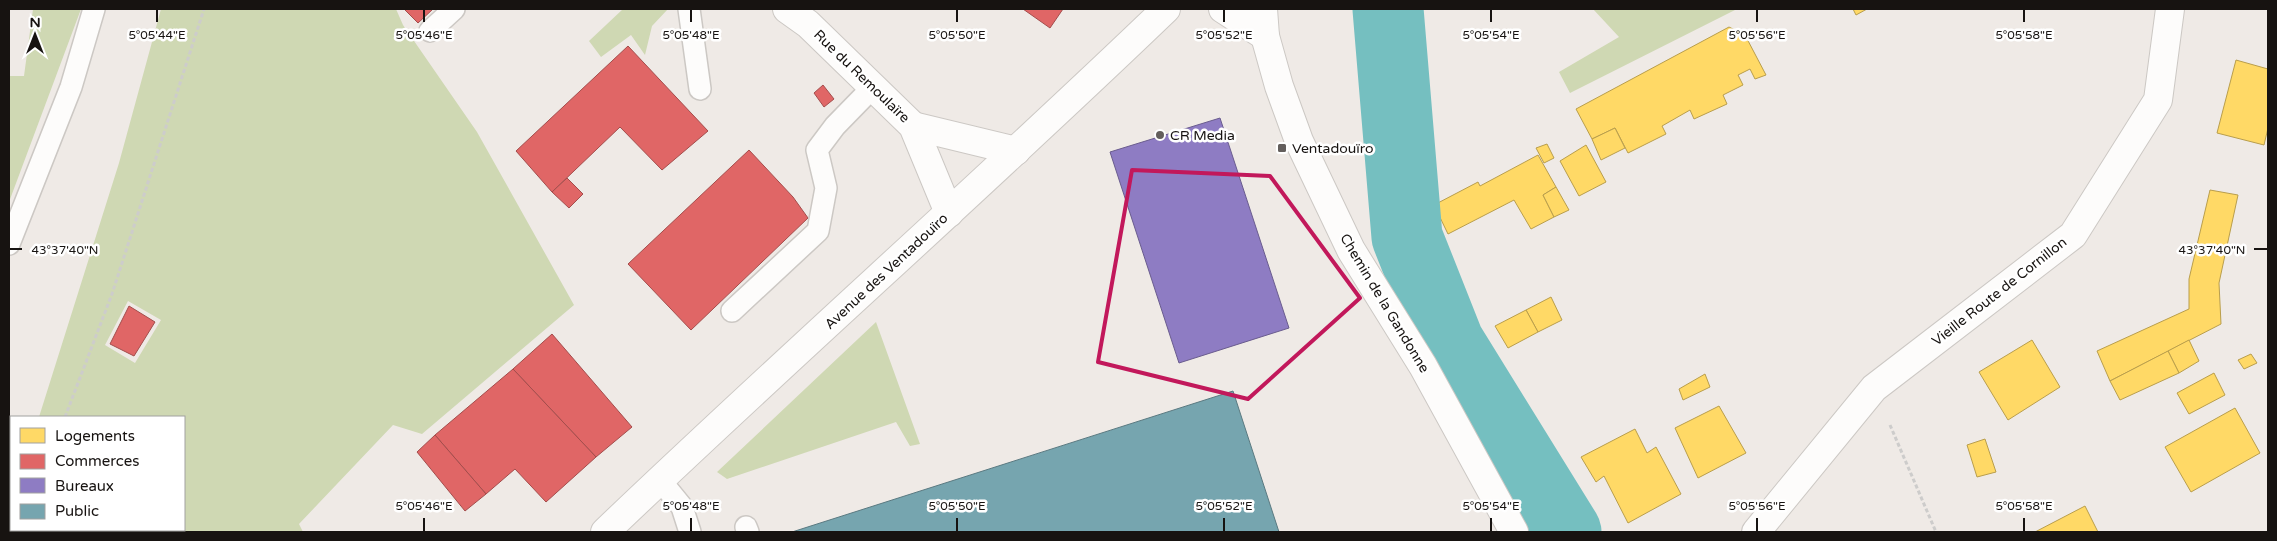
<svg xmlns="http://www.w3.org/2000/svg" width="2277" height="541" font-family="'Varela Round',sans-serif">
  <rect width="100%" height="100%" fill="#efeae6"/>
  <!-- green -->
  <g fill="#cfd8b3" fill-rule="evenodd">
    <path d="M33,9H81L9,202V76H24Z"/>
    <path d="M161,9H396L403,25L477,132L574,305L422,434L393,425L299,524L303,532H9V470L11,466V530H184V417H39L119,163ZM128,301L161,320L135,363L105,345Z"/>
    <path d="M623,9H668L652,26L645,55L631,35L601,57L589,41Z"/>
    <path d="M1593,9H1737L1570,93L1559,72L1619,37Z"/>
    <path d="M876,322L920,444L910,446L896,422L727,479L717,472Z"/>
  </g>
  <!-- homes -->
  <g fill="#ffd966" stroke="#b99e4c">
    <path d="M1853,9H1867L1856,15Z"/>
    <path d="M1729,27L1745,35L1766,75L1755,79L1750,69L1738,75L1743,85L1723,95L1727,104L1694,119L1690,110L1662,126L1666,134L1628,153L1615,128L1592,139L1576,109Z"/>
    <path d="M2236,60L2268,69V128L2264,145L2217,133Z"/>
    <path d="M1615,128L1625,148L1601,160L1592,139Z"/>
    <path d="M1547,144L1554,158L1544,163L1536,148Z"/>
    <path d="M1586,145L1606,182L1579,196L1560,161Z"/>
    <path d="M1538,155L1556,187L1543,195L1554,217L1531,229L1514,200L1448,234L1434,205L1478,182L1480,186Z"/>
    <path d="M1556,187L1569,210L1554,217L1543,195Z"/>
    <path d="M2210,190L2238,195L2219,283L2221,324L2110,381L2097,351L2189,309V279Z"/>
    <path d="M1551,297L1562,320L1538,332L1526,310Z"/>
    <path d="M1526,310L1538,332L1508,348L1495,326Z"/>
    <path d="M2032,340L2060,387L2008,420L1979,372Z"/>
    <path d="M2189,340L2199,361L2179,373L2168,351Z"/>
    <path d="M2168,351L2179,373L2120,400L2110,381Z"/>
    <path d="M2251,354L2257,363L2244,369L2238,360Z"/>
    <path d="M2214,373L2225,395L2189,414L2177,393Z"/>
    <path d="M1705,374L1710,387L1683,400L1679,389Z"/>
    <path d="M1719,406L1746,453L1698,478L1675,428Z"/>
    <path d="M2235,408L2260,453L2191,492L2165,447Z"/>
    <path d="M1635,429L1647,453L1656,447L1681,494L1628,523L1604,476L1596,482L1581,457Z"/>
    <path d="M1985,439L1996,472L1977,477L1967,445Z"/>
    <path d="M2085,506L2098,532H2035Z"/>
  </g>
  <!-- shops -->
  <g fill="#e06666" stroke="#a44d4c">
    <path d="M404,9H433L418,23Z"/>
    <path d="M1023,9H1063L1050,28Z"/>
    <path d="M628,46L708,131L662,170L620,127L552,192L516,151Z"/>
    <path d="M823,85L834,99L824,107L814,93Z"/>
    <path d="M749,150L793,197L808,218L691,330L628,264Z"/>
    <path d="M567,178L583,194L569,208L552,192Z"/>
    <path d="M129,306L155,322L134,356L110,344Z"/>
    <path d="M552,334L632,427L596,457L513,369Z"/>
    <path d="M513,369L596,457L546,502L515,469L486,494L435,435Z"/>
    <path d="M435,435L486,494L465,511L417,452Z"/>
  </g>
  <!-- offices -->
  <path fill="#8e7cc3" stroke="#6a5c8e" d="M1220,118L1289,328L1179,363L1110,152Z"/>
  <!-- public -->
  <path fill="#76a5af" stroke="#5a7980" d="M1233,391L1279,532H792Z"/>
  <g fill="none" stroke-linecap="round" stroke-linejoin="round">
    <!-- river -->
    <path stroke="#75bfc0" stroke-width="71" d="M1388,9L1407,237L1449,343L1566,532"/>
    <!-- lane casing -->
    <g stroke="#ccc8c4" stroke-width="24">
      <g id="lane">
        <path d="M689,9L700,89"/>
        <path d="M430,31L454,9"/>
        <path d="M9,244L71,87L94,9"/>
        <path d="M732,311L818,231L826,188L817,150L835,126L874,86"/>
        <path d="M660,480L682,507L690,532"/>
        <path d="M746,527L748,532"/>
      </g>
    </g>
    <!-- street casing -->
    <g stroke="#ccc8c4" stroke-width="30">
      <g id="street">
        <path d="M787,9L808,24L913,126L949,213"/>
        <path d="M1223,9L1265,36"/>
        <path d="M1263,9L1265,36L1279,86L1299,141L1351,250L1423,366L1514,532"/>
        <path d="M913,126L1016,151"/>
        <path d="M605,532C790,355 982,186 1166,9"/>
        <path d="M1756,532L1874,388L2073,235L2158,100L2170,9"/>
      </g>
    </g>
    <!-- path -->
    <g stroke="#cdcccb" stroke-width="3" stroke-dasharray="4 2.5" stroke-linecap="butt">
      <path d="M65,417L112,294L204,9"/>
      <path d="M1890,425L1936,532"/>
      <path d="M10,532L11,530"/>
    </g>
    <!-- lane -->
    <use href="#lane" stroke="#fdfcfb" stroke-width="21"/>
    <!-- street -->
    <use href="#street" stroke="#fdfcfb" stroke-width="28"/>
  </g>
  <!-- marked area -->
  <path fill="none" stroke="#c2185b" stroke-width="4" stroke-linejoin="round" d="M1132,170L1270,176L1360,298L1248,399L1098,362Z"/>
  <!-- ticks -->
  <path fill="none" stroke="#171311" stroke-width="2" d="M157,10V22M424,10V22M691,10V22M957,10V22M1224,10V22M1491,10V22M1757,10V22M2024,10V22M10,249H22M2254,249H2267M424,518V531M691,518V531M957,518V531M1224,518V531M1491,518V531M1757,518V531M2024,518V531"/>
  <!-- markers -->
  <g fill="#635e5c" stroke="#fff" stroke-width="2">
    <circle cx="1160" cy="135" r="5"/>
    <rect x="1277" y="143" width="10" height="10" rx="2.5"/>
  </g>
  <g text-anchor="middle" stroke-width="5" stroke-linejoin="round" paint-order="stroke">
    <!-- street labels -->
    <g font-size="14" fill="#171311" stroke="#fff">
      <text transform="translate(862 76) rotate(44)" y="5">Rue du Remoulaïre</text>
      <text transform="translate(886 271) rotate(-43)" y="5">Avenue des Ventadouïro</text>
      <text transform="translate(1999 291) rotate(-38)" y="5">Vieille Route de Cornillon</text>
      <text transform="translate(1385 303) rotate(59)" y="5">Chemin de la Gandonne</text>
    </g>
    <!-- poi labels -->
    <g font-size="14" fill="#171311" stroke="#fff" text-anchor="start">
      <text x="1170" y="140">CR Media</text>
      <text x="1292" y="153">Ventadouïro</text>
    </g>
  </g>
  <g font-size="12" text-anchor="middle" fill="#171311" stroke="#fff" stroke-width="5" stroke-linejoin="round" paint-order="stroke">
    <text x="157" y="39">5°05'44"E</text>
    <text x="424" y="39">5°05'46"E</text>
    <text x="691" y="39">5°05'48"E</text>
    <text x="957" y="39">5°05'50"E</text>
    <text x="1224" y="39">5°05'52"E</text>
    <text x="1491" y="39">5°05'54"E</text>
    <text x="1757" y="39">5°05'56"E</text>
    <text x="2024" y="39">5°05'58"E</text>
    <text x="65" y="254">43°37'40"N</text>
    <text x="2212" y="254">43°37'40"N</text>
    <text x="424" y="510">5°05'46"E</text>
    <text x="691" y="510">5°05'48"E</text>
    <text x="957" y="510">5°05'50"E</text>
    <text x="1224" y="510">5°05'52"E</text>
    <text x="1491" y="510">5°05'54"E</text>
    <text x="1757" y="510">5°05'56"E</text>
    <text x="2024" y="510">5°05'58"E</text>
  </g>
  <!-- border -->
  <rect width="2277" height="541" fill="none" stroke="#171311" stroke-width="20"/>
  <!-- legend -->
  <rect x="10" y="416" width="175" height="115" fill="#ffffff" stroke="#a2a1a0"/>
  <rect x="20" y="428" width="25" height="15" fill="#ffd966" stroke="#a2a1a0"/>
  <text x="55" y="441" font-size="15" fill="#171311">Logements</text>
  <rect x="20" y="454" width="25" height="15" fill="#e06666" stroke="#a2a1a0"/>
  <text x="55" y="466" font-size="15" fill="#171311">Commerces</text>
  <rect x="20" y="478" width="25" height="15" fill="#8e7cc3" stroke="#a2a1a0"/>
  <text x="55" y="491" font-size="15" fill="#171311">Bureaux</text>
  <rect x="20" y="504" width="25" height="15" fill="#76a5af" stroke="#a2a1a0"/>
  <text x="55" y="516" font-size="15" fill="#171311">Public</text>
  <!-- north arrow -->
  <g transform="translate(35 35)" stroke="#ffffff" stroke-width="4" paint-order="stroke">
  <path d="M0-4L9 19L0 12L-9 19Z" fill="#171311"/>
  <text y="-8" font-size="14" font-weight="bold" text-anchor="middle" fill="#171311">N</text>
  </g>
</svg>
